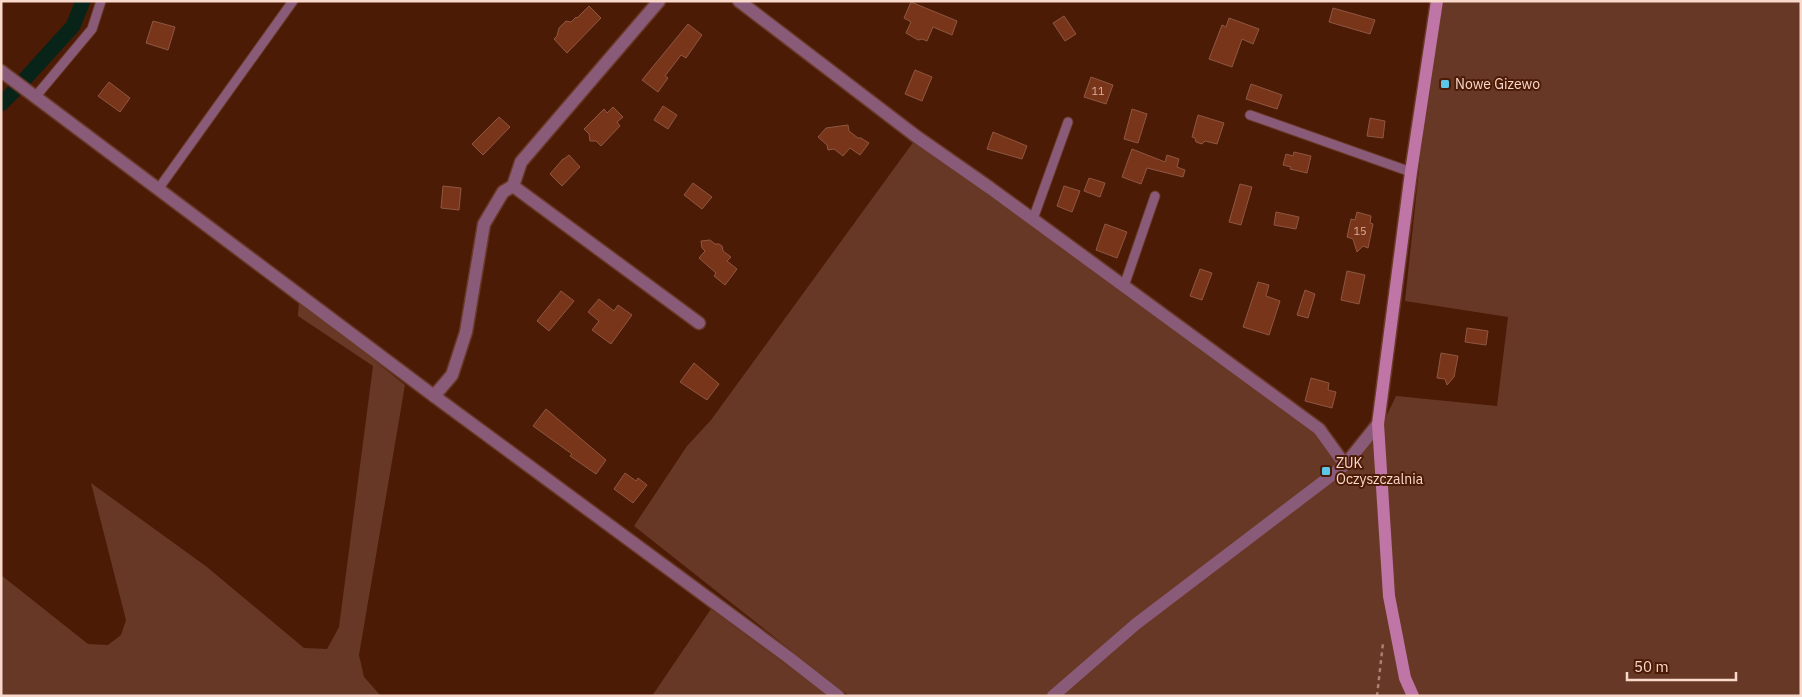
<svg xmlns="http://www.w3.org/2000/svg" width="1802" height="697" font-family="'IBM Plex Sans',sans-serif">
  <rect width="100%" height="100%" fill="#4c1b06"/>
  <!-- green -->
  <g fill="#683826">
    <path d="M1437,1H1801V696H1044L1043,694L1041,696H849L634,526L687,446L711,420L917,137L1347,457L1375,440L1396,396L1497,406L1508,317L1405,301Z"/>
    <path d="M299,300L405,385L359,655L364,677L381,696H1V575L88,644L108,645L121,635L126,620L91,483L207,567L304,648L327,649L339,627L373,366L298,316Z"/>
    <path d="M711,609L828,696H652Z"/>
  </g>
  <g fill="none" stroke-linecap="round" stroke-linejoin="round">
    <!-- canal -->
    <g stroke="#082317" stroke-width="15">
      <path d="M24,80L73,26L83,1"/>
      <path d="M1,104L15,90"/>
    </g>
  </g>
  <!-- building -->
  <g fill="#793519" stroke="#8e5742">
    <path d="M911,2L957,21L952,35L933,27L927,41L922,39L918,40L906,33L911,22L904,18Z"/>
    <path d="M589,6L601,18L567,53L554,39L557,36L559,28L566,21L571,22L576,17L577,18Z"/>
    <path d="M1333,8L1375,20L1370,34L1329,22Z"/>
    <path d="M1064,16L1076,34L1065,41L1053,23Z"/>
    <path d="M1229,18L1259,29L1253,44L1242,39L1232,67L1209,59L1222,25L1226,27Z"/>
    <path d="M153,21L175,27L168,50L146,43Z"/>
    <path d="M688,24L702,35L686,58L681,55L665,76L668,78L658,92L642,80Z"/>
    <path d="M915,70L932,77L922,101L905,94Z"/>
    <path d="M1091,77L1113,85L1106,104L1084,97Z"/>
    <path d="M109,82L130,98L120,112L98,96Z"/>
    <path d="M1251,84L1282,95L1277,109L1246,99Z"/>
    <path d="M663,106L677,115L668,129L654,120Z"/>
    <path d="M613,107L623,117L617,122L620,126L601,146L596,141H590L589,134L584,129L604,109L607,113Z"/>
    <path d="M1132,109L1147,114L1138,143L1124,139Z"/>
    <path d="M1198,115L1224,123L1217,144L1205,141L1202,144L1196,142L1195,138L1192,137Z"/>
    <path d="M499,117L510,127L483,155L472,144Z"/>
    <path d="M1370,118L1385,121L1383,138L1367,136Z"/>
    <path d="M848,125L849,131L858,138H861L869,143L860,155L850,148L843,156L834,149L828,150L827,145L818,137L826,128Z"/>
    <path d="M993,132L1027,146L1022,159L987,149Z"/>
    <path d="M1132,149L1165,162L1167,155L1179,159L1177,167L1185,170L1183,177L1147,168L1141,184L1122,177Z"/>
    <path d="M1294,152L1311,156L1307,173L1290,169L1291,167L1283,165L1286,154L1293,156Z"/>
    <path d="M569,155L580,167L562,186L550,174L563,159H564Z"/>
    <path d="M1089,178L1105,183L1100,197L1084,191Z"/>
    <path d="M693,183L712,197L702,209L684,195Z"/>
    <path d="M1240,184L1252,187L1241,225L1229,222Z"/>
    <path d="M443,186L461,188L459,210L441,208Z"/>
    <path d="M1064,186L1080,191L1072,212L1057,206Z"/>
    <path d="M1276,212L1299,217L1296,229L1274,225Z"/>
    <path d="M1357,212L1371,216L1370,223L1373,224L1368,248L1363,246L1357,252L1353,239L1347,237L1351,219L1355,220Z"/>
    <path d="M1105,224L1127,232L1117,258L1096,250Z"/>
    <path d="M710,240L715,244H719L722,246L723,251L731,257L727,261L737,269L725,285L714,276L716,273L699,258L705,251L702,248L701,241Z"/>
    <path d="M1200,269L1212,273L1202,300L1190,296Z"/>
    <path d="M1347,271L1365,275L1359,304L1341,300Z"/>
    <path d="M1258,282L1269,285L1266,296L1280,301L1269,335L1243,327Z"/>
    <path d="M1305,290L1315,294L1308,318L1297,315Z"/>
    <path d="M561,291L574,301L549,331L537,321Z"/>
    <path d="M599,299L614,311L618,305L632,315L611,344L592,330L599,321L588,312Z"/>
    <path d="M1467,328L1488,331L1486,345L1465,342Z"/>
    <path d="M1441,353L1458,356L1454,377L1447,385L1445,379L1437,378Z"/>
    <path d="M694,363L719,384L707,400L680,382Z"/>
    <path d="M1311,378L1329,383L1328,390L1336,392L1332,408L1305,401Z"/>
    <path d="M546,409L606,460L596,474L570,456L572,454L533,426Z"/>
    <path d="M625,473L636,481L638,478L647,485L633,503L614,489Z"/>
  </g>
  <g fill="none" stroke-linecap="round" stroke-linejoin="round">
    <!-- lane casing -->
    <g stroke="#683926" stroke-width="11">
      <g id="lane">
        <path d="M36,96L92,29L101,1"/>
        <path d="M1250,115L1411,172"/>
        <path d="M159,188L293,1"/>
        <path d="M1033,219L1068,122"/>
        <path d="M1124,286L1155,196"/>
      </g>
    </g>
    <!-- street casing -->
    <g stroke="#683926" stroke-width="15">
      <g id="street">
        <path d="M659,1L521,162L513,186L699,323"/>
        <path d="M739,1L917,137L990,188L1319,429L1345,465"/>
        <path d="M1,71L434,396L788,657L838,696"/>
        <path d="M434,396L452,375L466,332L484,224L503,192L513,186"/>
        <path d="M1053,696L1136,624L1345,465L1378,424"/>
      </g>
    </g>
    <!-- secondary casing -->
    <g stroke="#683926" stroke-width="15">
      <path id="secondary" d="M1413,696L1405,678L1389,596L1378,424L1411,172L1437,1"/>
    </g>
    <!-- path -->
    <path stroke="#a98170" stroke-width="2.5" stroke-dasharray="4 4" stroke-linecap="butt" d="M1377,696L1383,643"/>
    <!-- lane -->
    <use href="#lane" stroke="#8a5b79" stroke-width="9"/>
    <!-- street -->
    <use href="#street" stroke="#8a5b79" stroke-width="12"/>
    <!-- secondary -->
    <use href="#secondary" stroke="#bf75a5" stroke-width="12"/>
  </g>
  <!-- markers -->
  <g fill="#5dc7e8" stroke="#4c1b06" stroke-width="2">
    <rect x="1440" y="79" width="10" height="10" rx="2.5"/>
    <rect x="1321" y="466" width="10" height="10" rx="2.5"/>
  </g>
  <g text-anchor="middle" stroke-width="4" stroke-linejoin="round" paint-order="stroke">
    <!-- number labels -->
    <g font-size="11" fill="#dab0a0">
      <text x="1098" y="95">11</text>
      <text x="1360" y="235">15</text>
    </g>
    <!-- poi labels -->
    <g font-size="14" fill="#fad9cd" stroke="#4c1b06" text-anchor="start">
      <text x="1455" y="89">Nowe Gizewo</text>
      <text x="1336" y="468">ZUK<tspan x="1336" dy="16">Oczyszczalnia</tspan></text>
    </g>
  </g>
  <!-- border -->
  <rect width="1802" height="697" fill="none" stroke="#fad9cd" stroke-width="5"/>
  <!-- scale -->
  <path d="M1627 672v8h109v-8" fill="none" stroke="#fad9cd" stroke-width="2.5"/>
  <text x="1634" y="672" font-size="15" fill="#fad9cd" stroke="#4c1b06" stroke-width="4" paint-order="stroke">50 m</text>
</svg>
